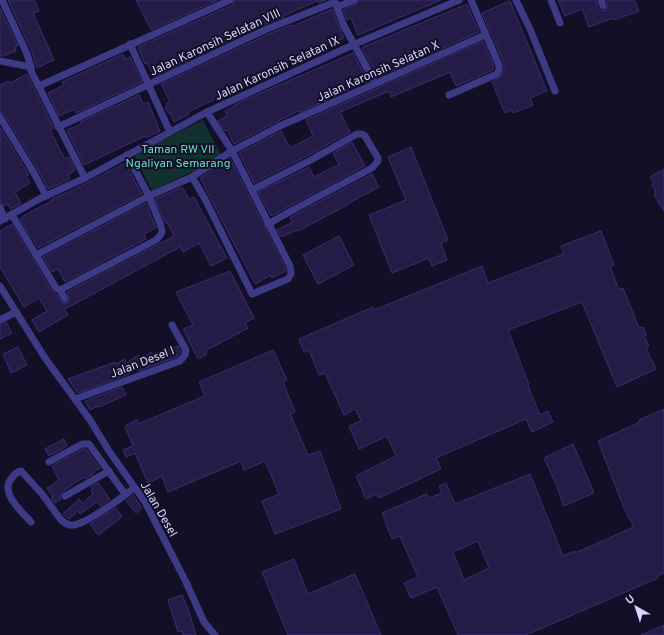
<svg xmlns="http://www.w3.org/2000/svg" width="664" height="635" font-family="Overpass,sans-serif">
  <rect width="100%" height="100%" fill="#130f26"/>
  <!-- green -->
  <path fill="#12302f" d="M203,120L222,157L152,191L134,154Z"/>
  <!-- building -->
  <g fill="#241b47" stroke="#3b2d73" fill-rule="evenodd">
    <path d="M8,0H34L39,11L33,13L54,60L37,68L32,52Z"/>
    <path d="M136,0H218L151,30Z"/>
    <path d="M235,0H326L318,3L317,1L283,16L284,17L265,24L154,77L147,63L145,64L138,47L232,5Z"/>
    <path d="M359,0H441L358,35L351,18L347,20L343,10L356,4Z"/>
    <path d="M558,0H596L598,8L602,11L606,10L608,7L606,0H634L639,11L614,20L613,18L589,27L582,9L565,16Z"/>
    <path d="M510,1L547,91L530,98L533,105L513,113L512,110L505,113L492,82L501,76L504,70V63L482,13Z"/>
    <path d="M467,4L479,32L378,77L362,49L363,47Z"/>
    <path d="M0,8L18,46L15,47L16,51L3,56H0Z"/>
    <path d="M332,9L344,38L282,63L284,66L188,112L189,114L174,122L170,112L168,113L165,107L167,106L166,104L170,102L161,84L269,34L288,26H293Z"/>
    <path d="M483,41L494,66L493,70L456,86L450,72L391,97L389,91L340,112L350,132L307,156L254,183L239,153L281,131L290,148L313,136L306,120Z"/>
    <path d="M353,53L368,81L302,111L298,112V111L234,144L227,130L225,131L218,121L227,116L225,111L242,101Z"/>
    <path d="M123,54L125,59L130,57L142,82L76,113L75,109L59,116L48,93L64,85L62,82Z"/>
    <path d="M27,74L53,126V128L50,130L59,148L65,159L69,157L75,169L73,170L74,171L68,175L70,179L48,189L38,170L4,114L0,112V85L9,81L10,83Z"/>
    <path d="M139,95L143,104L148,102L160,131L146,138L145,136L84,165L67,130L81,124L80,122Z"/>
    <path d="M0,127L29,175L26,176L30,183L15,192L21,203L11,209L8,204L4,206L0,203Z"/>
    <path d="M352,142L365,166L271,216L258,192L309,167L314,177L331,168L339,165L333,153Z"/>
    <path d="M411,147L448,240L441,243L447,260L432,266L429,258L392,273L369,215L406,200L388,157Z"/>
    <path d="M230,158L285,267L286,271L272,278L271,275L255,284L200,178Z"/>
    <path d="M125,163L142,194L38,248L20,219L23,217V216L53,200L52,199L75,189Z"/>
    <path d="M664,169V211L654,195L656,193L652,184L654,182L650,177Z"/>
    <path d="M372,174L379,187L349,203V204L298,231L297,230L281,237L277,230L293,222L290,217Z"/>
    <path d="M182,187L189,199L194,197L227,258L211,266L199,243L183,252L180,247L65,309L68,315L39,332L32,320L47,311L39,298L24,307L0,267V231L12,224L52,291L57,295L62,303L65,304L68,303L70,299L67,292L174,236L167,222L165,223L155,199Z"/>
    <path d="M146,203L156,228L144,234L146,239L65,282L58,269L52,272L43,257Z"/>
    <path d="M601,231L614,265L610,266L619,290L623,288L639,328L643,327L646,335L644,336L649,346L646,348L656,369L617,387L582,302L508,330L529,385L528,386L540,415L548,411L553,422L532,432L526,419L436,458L441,469L379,498L377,494L366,499L356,476L396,456L387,436L359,449L349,426L361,421L355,409L344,415L325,373L319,375L309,350L304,352L299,339L373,307L374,310L482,266L488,283L564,254L561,246Z"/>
    <path d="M339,236L354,265L318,284L303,255Z"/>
    <path d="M230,271L254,318L245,323L248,328L205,351L207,354L198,359L183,329L193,325L176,292Z"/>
    <path d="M6,322L12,333L0,339V325Z"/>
    <path d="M178,346L181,352L177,357L138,371L136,369L129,374L78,393L68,379L115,362L117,364L124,359L127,363L138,355L141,359L151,352L153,354Z"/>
    <path d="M18,347L27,365L11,373L3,354Z"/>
    <path d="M273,350L287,380L283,382L295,412L290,414L308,455L320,451L341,509L275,534L262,501L279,494L265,461L244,470L241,461L168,492L162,476L148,483L135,453L126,457L123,450L133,446L125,426L137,420L138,424L205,396L199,382Z"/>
    <path d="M122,387L126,395L99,407L98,406L90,410L85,401Z"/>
    <path d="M664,409V573L657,576L658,578L526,635H458L437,587L411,598L404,583L418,577L400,536L392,539L382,513L427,494L429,498L442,493L439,486L446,483L455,504L530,474L563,556L575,551V553L634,527L624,508L598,441L640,422L639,420ZM478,541L489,568L464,580L453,552Z"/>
    <path d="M64,439L67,446L49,456L45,449Z"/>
    <path d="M573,444L594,493L564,506L556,484L544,458Z"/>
    <path d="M83,449H86L100,468L92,474V475L85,479L84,477L62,492L60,496L61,499L55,503L51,498L53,497L47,488L59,480L52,466Z"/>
    <path d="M98,483L110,499L101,506L97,502L80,514L78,511L69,519L65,516L63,514L79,499L82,503L93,494L91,491L93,489L91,487Z"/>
    <path d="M133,495L142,508L136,513L126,501Z"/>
    <path d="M116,508L122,517L98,535L90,524Z"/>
    <path d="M294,559L308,594L355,574L381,635H288L262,572Z"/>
    <path d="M182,595L188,609L196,635H183L182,631L178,632L168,600Z"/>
    <path d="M664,625V635H641Z"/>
  </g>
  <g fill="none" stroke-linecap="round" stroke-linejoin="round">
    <!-- street -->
    <g stroke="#3d3a85" stroke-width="7">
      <path d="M2,0L27,54L31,67"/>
      <path d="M334,0L344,26L375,83"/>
      <path d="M516,0L530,29L555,91"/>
      <path d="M551,0L560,23"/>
      <path d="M601,0L603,6"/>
      <path d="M337,7L354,0"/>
      <path d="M130,44L170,132"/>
      <path d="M0,61L31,67V71L85,178"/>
      <path d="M39,86L230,0"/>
      <path d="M449,95L497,74L499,70V65L471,0"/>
      <path d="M0,117L34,173L46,196"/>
      <path d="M58,127L267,29L335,2"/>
      <path d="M127,155L149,196L192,177L232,151L207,112"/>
      <path d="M192,177L205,199L252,294L288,279L291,274L290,266L232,151L280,126L485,35"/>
      <path d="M252,190L309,161L357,134H362L365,136L378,158V161L372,168L291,211L268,224"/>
      <path d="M0,208L5,219"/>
      <path d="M12,215L56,288L60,290L65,299"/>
      <path d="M0,221L39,199L85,178L207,112L355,44L459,0"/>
      <path d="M36,255L149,196C151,203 162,225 162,232C161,235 158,238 156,240L60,290"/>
      <path d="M0,286L45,358L90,420L109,451L145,502L186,582L204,622L215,635"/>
      <path d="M0,320L16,312"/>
      <path d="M75,399L180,361L185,355L186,350L172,325"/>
      <path d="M49,462L82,444H89L125,494"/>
      <path d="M65,496L109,471"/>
      <path d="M31,522C22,512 0,493 11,479C14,475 16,472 21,471L42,494L61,520C65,523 68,526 73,525C86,524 123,497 134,488"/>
    </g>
  </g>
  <g text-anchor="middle" stroke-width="4" stroke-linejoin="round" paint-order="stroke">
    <!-- street labels -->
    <g font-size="12" fill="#d9d4ff" stroke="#130f26">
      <text transform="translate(215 42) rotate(-25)" y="4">Jalan Karonsih Selatan VIII</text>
      <text transform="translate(277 68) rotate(-25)" y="4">Jalan Karonsih Selatan IX</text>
      <text transform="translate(378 71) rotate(-24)" y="4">Jalan Karonsih Selatan X</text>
      <text transform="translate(142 362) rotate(-21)" y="4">Jalan Desel I</text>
      <text transform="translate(159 509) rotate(60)" y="4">Jalan Desel</text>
    </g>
    <!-- park labels -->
    <g font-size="12" fill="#5fe0c0" stroke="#130f26">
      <text x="178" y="153">Taman RW VII<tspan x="178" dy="14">Ngaliyan Semarang</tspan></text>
    </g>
  </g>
  <!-- north arrow -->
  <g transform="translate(636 607) rotate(321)" stroke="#130f26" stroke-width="3" paint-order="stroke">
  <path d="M0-3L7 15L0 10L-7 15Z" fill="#d9d4ff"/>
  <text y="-6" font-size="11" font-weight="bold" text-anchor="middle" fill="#d9d4ff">U</text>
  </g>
</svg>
